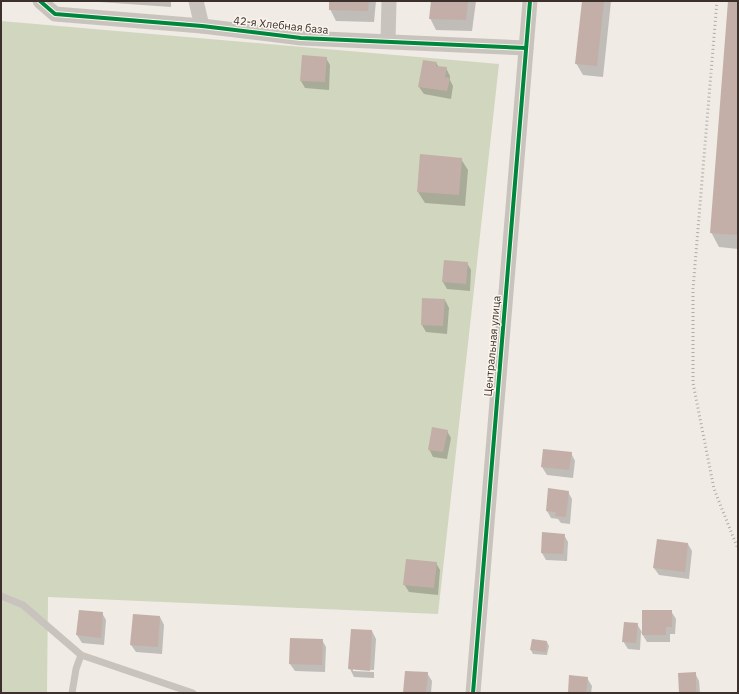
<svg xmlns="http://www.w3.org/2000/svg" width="739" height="694" font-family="'IBM Plex Sans',sans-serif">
  <rect width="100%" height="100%" fill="#f0ebe5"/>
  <!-- green -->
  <path fill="#d1d6bf" d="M1,21L499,64L438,614L48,597L47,693H1Z"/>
  <!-- shadow -->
  <g fill="#0003">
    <path d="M85,1H171V7Z"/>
    <path d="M330,1H376L374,22L336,21L330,9Z"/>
    <path d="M432,1H476L472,31L436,30L430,18Z"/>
    <path d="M583,1H611L603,77L583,75L576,63Z"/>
    <path d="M729,1H738V249L719,247L711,232Z"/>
    <path d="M326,58L330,65L329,90L305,88L301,81Z"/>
    <path d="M436,63L439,67L446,68L450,76V80L453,86L451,99L424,94L419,87Z"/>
    <path d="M461,159L468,170L465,206L425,203L418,192Z"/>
    <path d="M467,263L471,270L470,291L447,289L443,282Z"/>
    <path d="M445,300L449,308L447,334L426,332L422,325Z"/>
    <path d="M447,431L451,438L447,459L433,457L429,449Z"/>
    <path d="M544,450L571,453L575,461L573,478L547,475L542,467Z"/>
    <path d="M568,492L572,499L570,524L561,523L558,519L551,518L547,511Z"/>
    <path d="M564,535L568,542L567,561L546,560L542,553Z"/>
    <path d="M688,544L692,551L689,579L659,575L654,568Z"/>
    <path d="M436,563L440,570L438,595L409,592L404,584Z"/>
    <path d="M80,611L102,613L106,620L104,645L82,643L77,635Z"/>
    <path d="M671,611L676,619L675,634H670V642H647L641,632L640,650L628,649L623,641L637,624L643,634Z"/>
    <path d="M160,617L164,625L162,654L136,652L131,645Z"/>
    <path d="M372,631L376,639L374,670L353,669V671L374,672V678L354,677L350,669Z"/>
    <path d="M322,640L326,647L325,672L295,671L290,664Z"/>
    <path d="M547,642L549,646L547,655L533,654L531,650Z"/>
    <path d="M427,673L432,681L431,693H404Z"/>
    <path d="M695,673L699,681L700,693H680Z"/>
    <path d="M587,678L592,686L591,693H569Z"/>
  </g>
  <!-- building -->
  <g fill="#c3afa7">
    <path d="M329,1H369L368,11L329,10Z"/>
    <path d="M431,1H468L466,20L429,19Z"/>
    <path d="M582,1H604L597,66L575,64Z"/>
    <path d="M728,1H738V235L710,233Z"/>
    <path d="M302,55L327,57L325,82L300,81Z"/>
    <path d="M423,60L437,62L436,66L447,67L445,77L450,78L447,91L418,87Z"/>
    <path d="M420,154L462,158L459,195L417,192Z"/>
    <path d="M444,260L468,262L466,284L442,282Z"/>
    <path d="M422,298L445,299L443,326L421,325Z"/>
    <path d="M432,427L448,430L443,452L428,450Z"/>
    <path d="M543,449L572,452L569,470L541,467Z"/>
    <path d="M548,488L569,491L566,517L555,516L556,512L546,511Z"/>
    <path d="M542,532L565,534L563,554L541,553Z"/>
    <path d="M657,539L688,543L685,572L653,568Z"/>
    <path d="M406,559L437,562L434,588L403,585Z"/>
    <path d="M79,610L103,612L101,638L76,635Z"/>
    <path d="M642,610H672V627H666V635H642Z"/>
    <path d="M133,614L160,616L158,647L130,645Z"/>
    <path d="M624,622L638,623L636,643L622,642Z"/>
    <path d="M351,629L372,630L370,671L348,669Z"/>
    <path d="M290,638L323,639L322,665L289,664Z"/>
    <path d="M532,639L547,641L546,652L530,650Z"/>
    <path d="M405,671L428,672L426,693H403Z"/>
    <path d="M696,672V693H679L678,673Z"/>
    <path d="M569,675L588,677L586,693H568Z"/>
  </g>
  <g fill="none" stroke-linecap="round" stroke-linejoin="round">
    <!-- lane -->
    <g stroke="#c9c3be" stroke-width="7">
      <path d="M1,596L23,605L81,655L193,693"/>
      <path d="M72,693L76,669L81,655"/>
    </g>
    <!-- street -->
    <g stroke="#c9c3be" stroke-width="15">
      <path d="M40,1L55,14L202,26L301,38L526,48"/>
      <path d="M196,1L202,26"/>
      <path d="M388,41L389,1"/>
      <path d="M473,693L530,1"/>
    </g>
    <!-- rail -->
    <path stroke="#b1aca8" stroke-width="3" stroke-dasharray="1 3" stroke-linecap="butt" d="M717,1L693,289V383L714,489L738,549"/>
    <!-- cycleway casing -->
    <g stroke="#fbf5ee" stroke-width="6">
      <g id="cycleway">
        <path d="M40,1L55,14L202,26L301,38L526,48"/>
        <path d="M473,693L530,1"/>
      </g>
    </g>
    <!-- cycleway -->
    <use href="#cycleway" stroke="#00873e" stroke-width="4"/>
  </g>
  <g text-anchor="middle" stroke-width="3" stroke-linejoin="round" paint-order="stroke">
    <!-- street labels -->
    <g font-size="11" fill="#3b302b" stroke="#fbf5ee">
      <text transform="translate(281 25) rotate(6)" y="4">42-я Хлебная база</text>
      <text transform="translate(492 346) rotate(-85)" y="4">Центральная улица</text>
    </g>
  </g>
  <!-- border -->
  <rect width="739" height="694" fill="none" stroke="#3b302b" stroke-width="4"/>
</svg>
